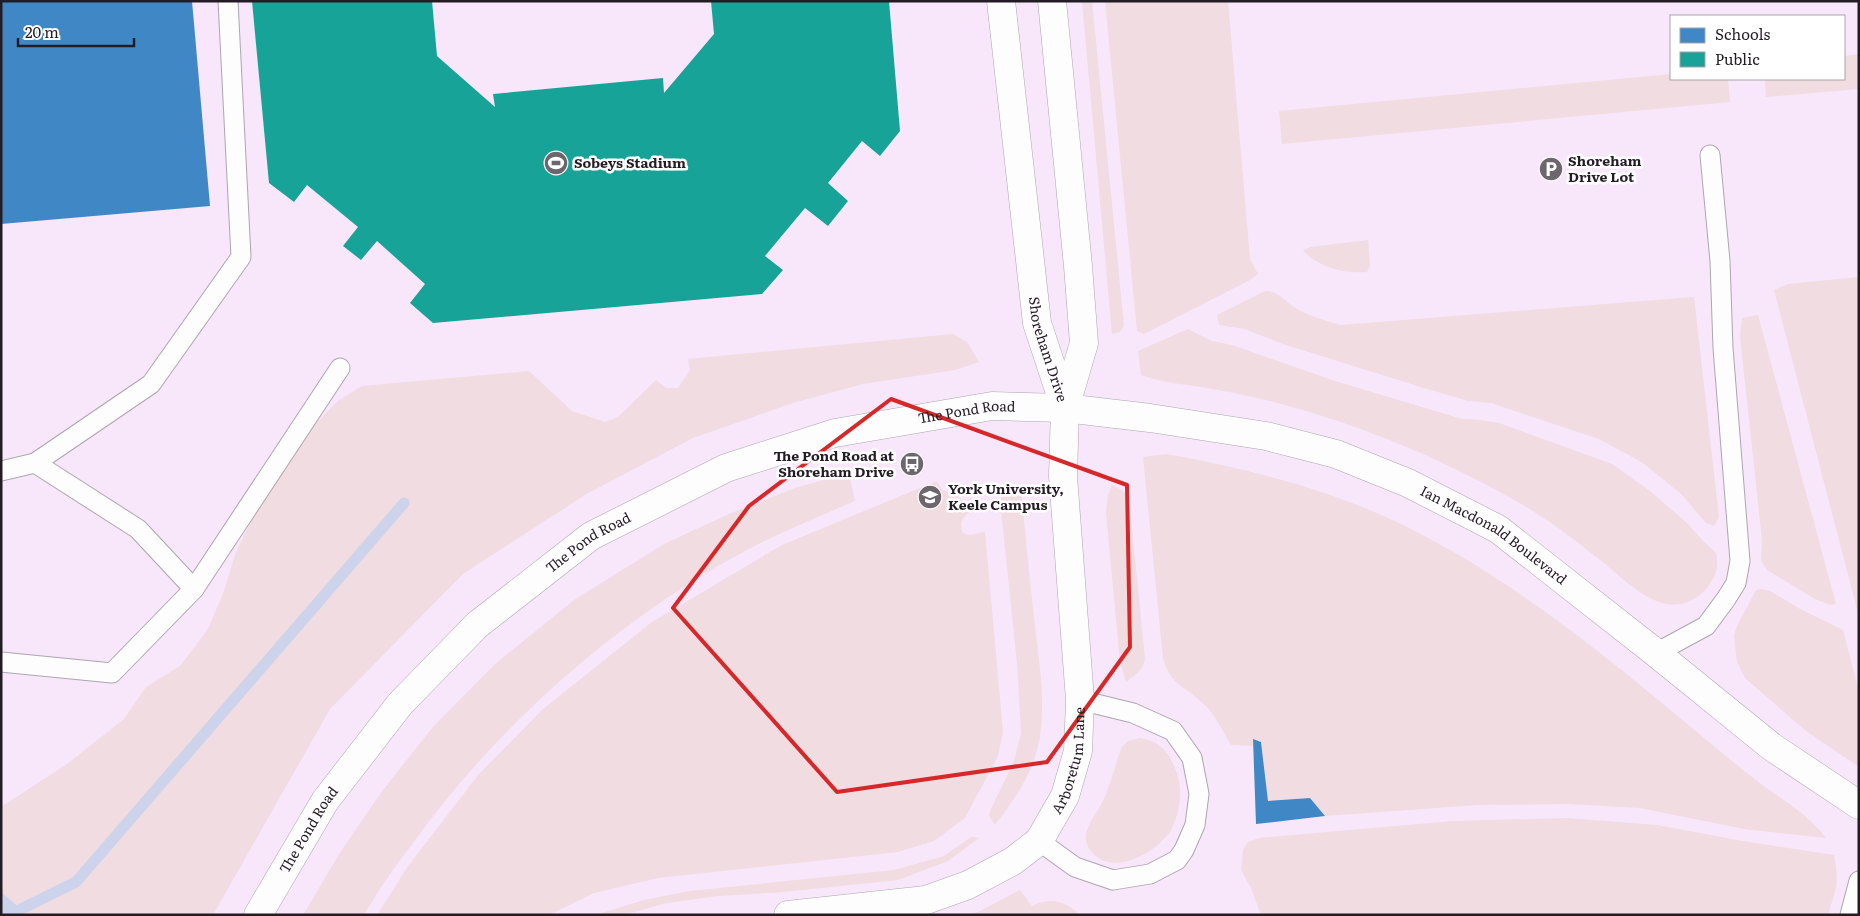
<svg xmlns="http://www.w3.org/2000/svg" width="1860" height="916" font-family="Literata,serif">
  <rect width="100%" height="100%" fill="#f7f0f8"/>
  <!-- built -->
  <path fill="#f8e6fb" fill-rule="evenodd" d="M1,1H1859V915H1ZM1671,16H1844V79H1671Z"/>
  <!-- green -->
  <g fill="#f0dce1">
    <path d="M1082,1H1092L1124,326L1120,332L1112,334Z"/>
    <path d="M1105,1H1228L1250,259L1258,274L1250,280L1144,334L1137,331Z"/>
    <path d="M1859,54V89L1766,97L1765,79H1844V56Z"/>
    <path d="M1671,74V79H1728L1730,102L1282,144L1279,111Z"/>
    <path d="M1368,240L1370,266L1367,272C1344,274 1321,268 1303,251L1310,247Z"/>
    <path d="M1859,277V617L1774,290L1788,284Z"/>
    <path d="M1265,291C1281,291 1286,304 1299,310C1312,317 1326,321 1341,325L1694,297L1719,517L1714,526L1706,523L1681,494L1643,463L1599,439L1491,403L1468,401L1424,388L1283,344L1245,329L1219,325L1217,315Z"/>
    <path d="M1758,315L1836,604L1830,605L1815,599L1767,570L1761,560L1762,540L1740,336L1742,318Z"/>
    <path d="M1188,329L1212,341L1232,345L1335,381L1462,419L1480,420L1499,423L1612,464L1650,491L1686,522L1704,542L1716,553C1717,557 1717,563 1717,568C1712,590 1690,608 1667,604C1642,600 1615,571 1595,556C1574,539 1551,522 1528,508C1450,462 1365,426 1278,403C1255,397 1231,392 1207,388C1184,384 1163,383 1141,375L1138,351Z"/>
    <path d="M953,334L967,342L979,362L955,370L863,384L793,403L693,438L588,493L463,574L330,709L213,915H1V807L67,764L124,719L146,687L180,666L208,629L224,591L236,552L258,507L284,466L314,425L339,400L362,386L529,371L572,411L605,422L618,417L656,380L666,388H678L690,370L688,359Z"/>
    <path d="M1167,454C1242,468 1318,486 1388,518C1510,574 1613,662 1715,747C1730,759 1745,772 1761,784C1784,801 1809,815 1826,838L1744,829L1640,808L1569,804L1478,805L1325,816L1310,798L1268,801L1261,742L1253,739V746L1231,745C1223,731 1217,718 1206,706C1187,687 1171,687 1163,658L1143,457Z"/>
    <path d="M849,473L855,501C818,517 781,532 745,551C618,619 497,726 413,843C395,866 379,889 364,915H303L339,854L380,794L431,729L495,664L574,600L664,544L729,514L795,488Z"/>
    <path d="M937,481L942,490C958,495 962,496 969,512C962,519 959,523 963,533L970,535L985,532L1003,732L998,756L965,818L934,841L898,852L658,878L594,893L549,915H377L408,866L479,774L543,709L652,622L782,545Z"/>
    <path d="M1112,485L1123,491L1129,499L1145,659C1143,671 1135,675 1126,682L1120,662L1106,513L1108,495Z"/>
    <path d="M1010,488H1021C1025,531 1029,574 1034,617C1039,664 1050,718 1033,763C1024,786 1010,805 995,825L989,816L991,809L1014,761L1021,733L1017,663L1000,500L1004,493Z"/>
    <path d="M1762,589L1770,591L1800,609L1843,630L1859,692V767L1806,731L1745,678L1737,662L1734,636L1737,626L1756,590Z"/>
    <path d="M1140,738C1159,741 1168,751 1175,768C1183,787 1181,809 1172,828C1160,851 1113,878 1092,852C1089,849 1086,844 1086,839C1085,833 1089,826 1091,821C1095,814 1100,808 1103,801C1111,784 1115,764 1122,747L1128,741Z"/>
    <path d="M1567,818L1657,825L1743,841L1834,855C1836,865 1838,877 1836,887C1834,897 1830,905 1829,915H1261L1251,888L1241,870L1243,850L1248,842L1259,838L1453,821Z"/>
    <path d="M971,837L979,838L948,861L898,880L783,892L718,896L667,903L624,915H595L644,900L690,891L894,870L944,856Z"/>
    <path d="M1020,890L1032,906C1050,897 1065,900 1080,915H966L978,912Z"/>
  </g>
  <!-- water -->
  <path fill="#ccd3ea" d="M1,892L21,909L17,915H1Z"/>
  <!-- schools -->
  <g fill="#3f88c5">
    <path d="M1,1H192L210,206L1,224Z"/>
    <path d="M1253,739L1261,742L1268,801L1310,798L1325,816L1256,824Z"/>
  </g>
  <!-- public -->
  <path fill="#17a398" d="M252,1H432L437,56L495,107L493,94L663,78L664,93L714,34L711,1H889L900,131L880,156L862,141L828,183L848,201L828,226L805,208L765,256L783,270L762,294L433,323L410,303L425,284L377,241L361,260L343,246L358,227L307,185L294,202L269,183Z"/>
  <g fill="none" stroke-linecap="round" stroke-linejoin="round">
    <!-- stream -->
    <path stroke="#ccd3ea" stroke-width="11" d="M21,909L76,882L404,503"/>
    <!-- service casing -->
    <g stroke="#aca6ae" stroke-width="21">
      <g id="service">
        <path d="M35,463L138,529L194,589"/>
        <path d="M1,471L35,463L151,384L241,257L228,1"/>
        <path d="M1656,653L1706,626L1726,599L1736,583L1740,561L1723,348L1720,261L1710,155"/>
        <path d="M1,662L112,673L194,589L340,368"/>
        <path d="M1039,841L1075,867L1113,880L1150,874L1177,860L1184,850L1195,825L1199,794L1192,758L1173,731L1133,713L1080,700"/>
        <path d="M1850,915L1859,881"/>
      </g>
    </g>
    <!-- minor casing -->
    <g stroke="#aca6ae" stroke-width="29">
      <g id="minor">
        <path id="s1" d="M788,915L926,900L968,885L1013,861L1039,841L1065,796L1078,751L1080,700L1063,476L1065,408"/>
      </g>
    </g>
    <!-- tertiary casing -->
    <g stroke="#aca6ae" stroke-width="29">
      <g id="tertiary">
        <path id="s2" d="M1001,1L1037,323L1065,408"/>
        <path d="M1052,1L1078,266L1084,343L1065,408"/>
        <path id="s3" d="M258,915L325,801L400,704L477,625L591,536L726,468L835,433L992,406L1065,408L1150,418L1266,436L1336,454L1408,483L1498,529L1656,653L1772,747L1859,805"/>
      </g>
    </g>
    <!-- service -->
    <use href="#service" stroke="#fefdfe" stroke-width="19"/>
    <!-- minor -->
    <use href="#minor" stroke="#fefdfe" stroke-width="28"/>
    <!-- tertiary -->
    <use href="#tertiary" stroke="#fefdfe" stroke-width="28"/>
  </g>
  <!-- marked area -->
  <path fill="none" stroke="#d62828" stroke-width="4" stroke-linejoin="round" d="M891,399L1127,485L1130,647L1047,762L837,792L673,608L749,506Z"/>
  <!-- icons -->
  <defs>
    <g id="stadium-disc" transform="scale(1.25)"><circle r="9.5" fill="#6e666f" stroke="#fff"/><path d="M0-5a6.5 5 0 1 0 0 10a6.5 5 0 1 0 0-10ZM-3.5-1.8h7v3.6h-7Z" fill="#fff"/></g>
    <g id="parking-disc" transform="scale(1.25)"><circle r="9.5" fill="#6e666f" stroke="#fff"/><path d="M-3.5-5.5H1a3.5 3.5 0 0 1 0 7H-1V5.5H-3.5ZM-1-3.4V-.6H.8a1.4 1.4 0 0 0 0-2.8Z" fill="#fff"/></g>
    <g id="bus-disc" transform="scale(1.25)"><circle r="9.5" fill="#6e666f" stroke="#fff"/><path d="M-5-6H5V4H4V6H2V4H-2V6H-4V4H-5ZM-3.5-4V0h7V-4ZM-3.5 1.2v1.5H-2V1.2ZM2 1.2v1.5H3.5V1.2Z" fill="#fff"/></g>
    <g id="university-disc" transform="scale(1.25)"><circle r="9.5" fill="#6e666f" stroke="#fff"/><path d="M0-5L7-2L0 1L-7-2ZM-4 1L0 2.5L4 1V4Q0 6-4 4Z" fill="#fff"/></g>
  </defs>
  <g fill-rule="evenodd">
    <use href="#stadium-disc" x="556" y="163"/>
    <use href="#parking-disc" x="1551" y="169"/>
    <use href="#bus-disc" x="912" y="464"/>
    <use href="#university-disc" x="930" y="497"/>
  </g>
  <g text-anchor="middle" stroke-width="5" stroke-linejoin="round" paint-order="stroke">
    <!-- poi labels -->
    <g font-size="14" font-weight="bold" fill="#241c25" stroke="#fff" text-anchor="start">
      <text x="1568" y="166">Shoreham<tspan x="1568" dy="16">Drive Lot</tspan></text>
      <text x="574" y="168">Sobeys Stadium</text>
      <text x="894" y="461" text-anchor="end">The Pond Road at<tspan x="894" dy="16">Shoreham Drive</tspan></text>
      <text x="948" y="494">York University,<tspan x="948" dy="16">Keele Campus</tspan></text>
    </g>
    <!-- street labels -->
    <g font-size="14" fill="#241c25" stroke="#fff">
      <text dy="5" stroke="none"><textPath href="#s2" startOffset="352">Shoreham Drive</textPath></text>
      <text dy="5" stroke="none"><textPath href="#s3" startOffset="909">The Pond Road</textPath></text>
      <text dy="5" stroke="none"><textPath href="#s3" startOffset="1461">Ian Macdonald Boulevard</textPath></text>
      <text dy="5" stroke="none"><textPath href="#s3" startOffset="504">The Pond Road</textPath></text>
      <text dy="5" stroke="none"><textPath href="#s1" startOffset="355">Arboretum Lane</textPath></text>
      <text dy="5" stroke="none"><textPath href="#s3" startOffset="99">The Pond Road</textPath></text>
    </g>
  </g>
  <!-- border -->
  <rect width="1860" height="916" fill="none" stroke="#241c25" stroke-width="5"/>
  <!-- legend -->
  <rect x="1670" y="15" width="175" height="65" fill="#ffffff" stroke="#a7a4a8"/>
  <rect x="1680" y="28" width="25" height="15" fill="#3f88c5" stroke="#a7a4a8"/>
  <text x="1715" y="40" font-size="15" fill="#241c25">Schools</text>
  <rect x="1680" y="52" width="25" height="15" fill="#17a398" stroke="#a7a4a8"/>
  <text x="1715" y="65" font-size="15" fill="#241c25">Public</text>
  <!-- scale -->
  <path d="M18 38v8h116v-8" fill="none" stroke="#241c25" stroke-width="2.5"/>
  <text x="25" y="38" font-size="15" fill="#241c25" stroke="#ffffff" stroke-width="4" paint-order="stroke">20 m</text>
</svg>
